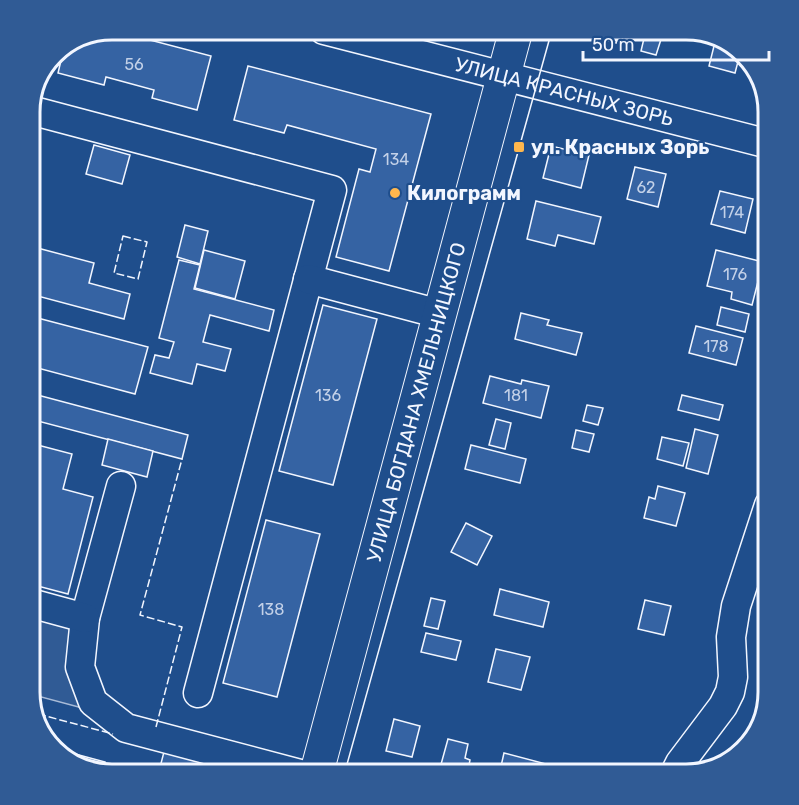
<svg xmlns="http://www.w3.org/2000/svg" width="799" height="805" font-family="Rubik,sans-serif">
  <rect width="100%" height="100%" fill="#1f4e8c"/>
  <!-- parking -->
  <path fill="#305b95" stroke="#a8bbd7" stroke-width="1.5" d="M30,615L79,629L86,709L30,694Z"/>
  <!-- building -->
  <g fill="#3563a3" stroke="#f2f6ff" stroke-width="1.5">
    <path d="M112,30L211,56L197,110L152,98L154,90L106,77L104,85L58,73L64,48Z"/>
    <path d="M582,30H620L616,43L581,33Z"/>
    <path d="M646,30H664L656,55L641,51Z"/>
    <path d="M715,42L740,54L735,73L709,66Z"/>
    <path d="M248,66L431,114L389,271L336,257L359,169L370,172L376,149L287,125L284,133L234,120Z"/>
    <path d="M94,145L130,155L122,184L86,174Z"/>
    <path d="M551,146L589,155L581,188L543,178Z"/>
    <path d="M635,167L666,174L658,207L627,199Z"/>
    <path d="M720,191L753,199L745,233L711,224Z"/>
    <path d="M536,201L601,217L594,244L558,235L555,246L527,239Z"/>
    <path d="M185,225L208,231L200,264L177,257Z"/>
    <path d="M30,246L94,263L89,283L130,294L124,319L30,294Z"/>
    <path d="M204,250L245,261L235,299L195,288Z"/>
    <path d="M716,250L763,262L752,305L731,299L732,292L707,286Z"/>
    <path d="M179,260L200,265L194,289L274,310L269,331L210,315L203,342L231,349L225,371L197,364L192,384L150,373L155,355L169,358L174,342L159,338Z"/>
    <path d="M323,305L377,319L333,485L279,471Z"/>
    <path d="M721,307L749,314L745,332L717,325Z"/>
    <path d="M521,313L549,320L547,325L582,333L576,355L515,339Z"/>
    <path d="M30,316L148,347L135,394L30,366Z"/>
    <path d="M696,326L743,338L736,365L689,353Z"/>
    <path d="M490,376L521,384L522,380L549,386L541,418L483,403Z"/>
    <path d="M30,393L188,435L182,459L30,419Z"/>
    <path d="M682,395L723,405L719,420L678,410Z"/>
    <path d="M587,405L603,408L598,425L583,421Z"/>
    <path d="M496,419L511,423L505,449L489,445Z"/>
    <path d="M695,429L718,435L708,474L686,468Z"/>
    <path d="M576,430L594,434L589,452L572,448Z"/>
    <path d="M662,437L689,443L683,466L657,459Z"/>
    <path d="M108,439L153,451L147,477L102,465Z"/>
    <path d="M30,443L72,454L63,489L93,497L68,594L30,584V495L36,472L30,471Z"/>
    <path d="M471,445L526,459L520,483L465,469Z"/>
    <path d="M658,486L685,493L676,526L644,518L649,497L655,499Z"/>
    <path d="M266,520L320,534L277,697L223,683Z"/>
    <path d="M466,523L492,536L477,565L451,552Z"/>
    <path d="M500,589L549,602L543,627L494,615Z"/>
    <path d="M431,598L445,601L438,629L424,626Z"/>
    <path d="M645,600L671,606L664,635L638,629Z"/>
    <path d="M426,633L461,641L456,660L421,652Z"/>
    <path d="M496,649L530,657L521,690L488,682Z"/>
    <path d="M394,719L420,726L412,757L386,751Z"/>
    <path d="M448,739L468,744L465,758L470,760L467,775L440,768Z"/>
    <path d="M53,748L105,762L102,771Z"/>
    <path d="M165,748L253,775H158Z"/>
    <path d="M504,753L546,764L544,775H499Z"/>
  </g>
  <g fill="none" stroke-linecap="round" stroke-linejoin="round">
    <!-- minor casing -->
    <g stroke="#f2f6ff" stroke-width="31">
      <g id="minor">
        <path id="s1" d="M324,30L769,144"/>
        <path d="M30,110L332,190L198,693"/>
        <path d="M308,279L440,314"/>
        <path d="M121,486L85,618L80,667L93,702L126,728L304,775"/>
        <path d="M30,603L85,618"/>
        <path d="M674,775L680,763L723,706L730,692L733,677L731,637L736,606L769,505"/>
      </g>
    </g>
    <!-- major casing -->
    <g stroke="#f2f6ff" stroke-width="35">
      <g id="major">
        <path id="s2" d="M316,775L516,30"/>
      </g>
    </g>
    <!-- minor -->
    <use href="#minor" stroke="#1f4e8c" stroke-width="28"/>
    <!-- major -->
    <use href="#major" stroke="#1f4e8c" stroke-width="33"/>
    <!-- tram -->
    <path stroke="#f2f6ff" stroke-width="1.5" d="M344,775L552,30"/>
    <!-- fence -->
    <g stroke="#f2f6ff" stroke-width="1.5" stroke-dasharray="8 3" stroke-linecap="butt">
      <path d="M123,236L147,242L138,279L114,273Z"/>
      <path d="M38,714L113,734"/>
      <path d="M156,727L182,627L140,615L182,459"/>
    </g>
  </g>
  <!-- markers -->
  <g fill="#ffb74d" stroke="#1f4e8c" stroke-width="2">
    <rect x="513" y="141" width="12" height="12" rx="3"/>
    <circle cx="395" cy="193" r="6"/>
  </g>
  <g text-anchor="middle" stroke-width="4.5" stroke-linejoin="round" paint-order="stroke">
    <!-- number labels -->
    <g font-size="16" fill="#c3d1e8">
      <text x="134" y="70">56</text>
      <text x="396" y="165">134</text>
      <text x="646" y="193">62</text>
      <text x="732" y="218">174</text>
      <text x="735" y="280">176</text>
      <text x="716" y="352">178</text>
      <text x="328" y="401">136</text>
      <text x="516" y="401">181</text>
      <text x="271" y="615">138</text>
    </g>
    <!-- street labels -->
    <g font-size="20" fill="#f2f6ff" stroke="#1f4e8c">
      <text dy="7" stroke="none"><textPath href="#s1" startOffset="248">УЛИЦА КРАСНЫХ ЗОРЬ</textPath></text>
      <text dy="7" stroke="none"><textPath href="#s2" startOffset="386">УЛИЦА БОГДАНА ХМЕЛЬНИЦКОГО</textPath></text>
    </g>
    <!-- poi labels -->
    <g font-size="20" font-weight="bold" fill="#f2f6ff" stroke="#1f4e8c" text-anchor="start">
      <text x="531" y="154">ул. Красных Зорь</text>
      <text x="407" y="200">Килограмм</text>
    </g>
  </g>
  <!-- crop -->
  <path d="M0 0H799V805H0ZM112 40H686A72 72 0 0 1 758 112V692A72 72 0 0 1 686 764H112A72 72 0 0 1 40 692V112A72 72 0 0 1 112 40Z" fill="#305b95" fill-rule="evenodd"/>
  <path fill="none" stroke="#f2f6ff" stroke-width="3" d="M112 40H686A72 72 0 0 1 758 112V692A72 72 0 0 1 686 764H112A72 72 0 0 1 40 692V112A72 72 0 0 1 112 40Z"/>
  <!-- scale -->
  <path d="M583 51v9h186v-9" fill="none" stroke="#f2f6ff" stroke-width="3"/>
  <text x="592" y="51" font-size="18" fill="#f2f6ff" stroke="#1f4e8c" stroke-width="4.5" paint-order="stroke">50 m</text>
</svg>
